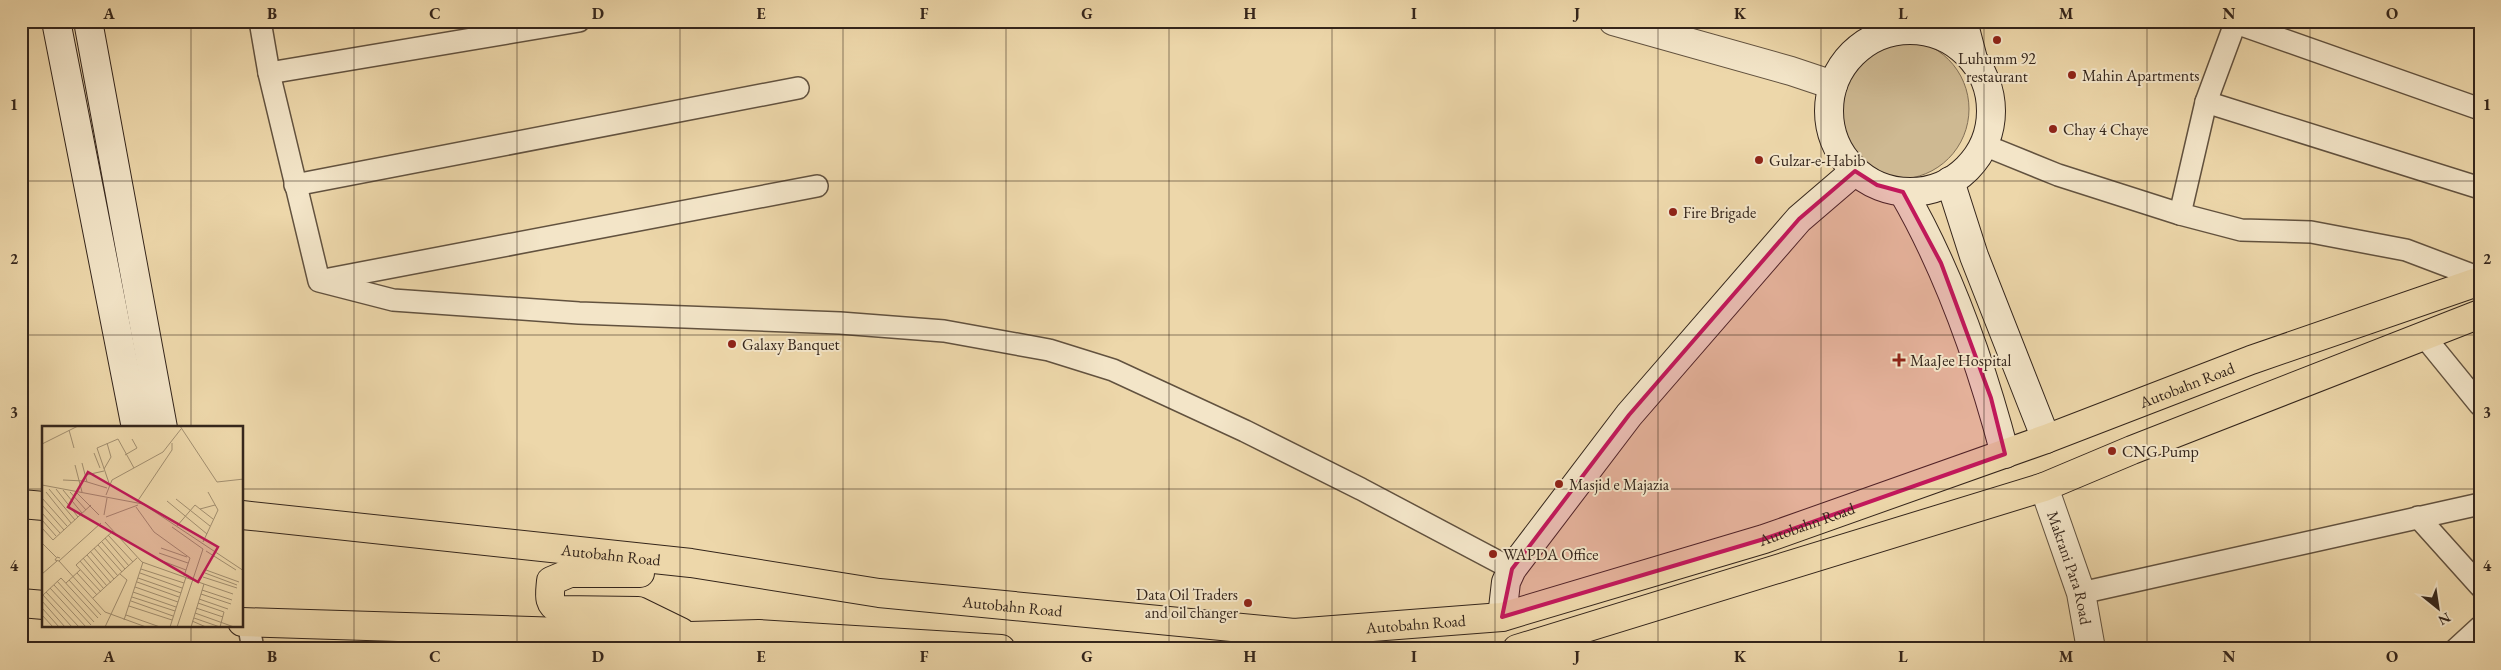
<svg xmlns="http://www.w3.org/2000/svg" width="2501" height="670" font-family="'EB Garamond',serif">
  <rect width="100%" height="100%" fill="#edd7aa"/>
  <filter id="stains"><feTurbulence type="fractalNoise" baseFrequency=".004" numOctaves="4"/><feColorMatrix values="0 0 0 0 .2 0 0 0 0 .09 0 0 0 0 .02 0 0 0 .5 -.17"/></filter>
  <radialGradient id="worn" r=".72"><stop offset=".6" stop-color="#630" stop-opacity="0"/><stop offset="1" stop-color="#630" stop-opacity=".3"/></radialGradient>
  <!-- green -->
  <circle fill="#ceb992" stroke="#816f56" cx="1899" cy="109" r="70"/>
  <g fill="none" stroke-linecap="round" stroke-linejoin="round">
    <!-- minor casing -->
    <g stroke="#62523f" stroke-width="24">
      <g id="minor">
        <path d="M260,21L269,73L319,281L393,300L579,313L840,323L944,331L1049,350L1113,370L1245,431L1361,489L1512,569"/>
        <path d="M2236,23L2480,109"/>
        <path d="M269,73L579,21"/>
        <path d="M2206,102L2480,188"/>
        <path d="M1984,145L2058,175L2180,214L2241,230L2311,232L2406,250L2480,278"/>
        <path d="M295,185L798,88"/>
        <path d="M2180,214L2206,102L2236,21"/>
        <path d="M324,280L817,186"/>
        <path d="M2423,335L2480,405"/>
        <path d="M2418,517L2480,586"/>
        <path d="M2081,593L2480,504"/>
        <path d="M248,622L253,649"/>
        <path d="M2456,649L2480,627"/>
      </g>
    </g>
    <!-- tertiary casing -->
    <g stroke="#62523f" stroke-width="30">
      <g id="tertiary">
        <path d="M1613,21L1791,71L1833,85"/>
        <path id="s1" d="M2044,487L2081,593L2091,649"/>
      </g>
    </g>
    <!-- secondary casing -->
    <g stroke="#34251b" stroke-width="30">
      <g id="secondary">
        <path d="M56,21L136,428"/>
        <path d="M88,21L163,428"/>
        <path d="M1963,21L1973,59"/>
        <circle cx="1910" cy="111" r="81"/>
        <path d="M1950,181L1974,256L2046,439"/>
        <path d="M1903,192C1950,273 1981,363 2005,454"/>
        <path d="M1502,617L1506,582L1512,569L1629,415L1799,219L1855,171"/>
      </g>
    </g>
    <!-- trunk casing -->
    <g stroke="#34251b" stroke-width="30">
      <g id="trunk">
        <path d="M21,504L44,506"/>
        <path id="s2" d="M242,515L691,563L879,593L1294,633L1502,617L1764,539L2046,439L2251,360L2480,281"/>
        <path d="M640,573H570L551,581C550,594 547,604 560,610L638,611L681,632"/>
        <path d="M21,603L44,605"/>
        <path d="M242,622L690,636L759,634L1001,649"/>
        <path d="M1517,649L2044,487L2132,450L2480,314"/>
      </g>
    </g>
    <!-- minor -->
    <use href="#minor" stroke="#f3e5c8" stroke-width="21"/>
    <!-- tertiary -->
    <use href="#tertiary" stroke="#f3e5c8" stroke-width="28"/>
    <!-- secondary -->
    <use href="#secondary" stroke="#f3e5c8" stroke-width="28"/>
    <!-- trunk -->
    <use href="#trunk" stroke="#edd7aa" stroke-width="28"/>
  </g>
  <!-- marked area -->
  <path fill="#c2185b" fill-opacity="0.2" stroke="#c2185b" stroke-width="4" stroke-linejoin="round" d="M1855,171L1877,185L1903,192L1941,263L1991,398L2005,454L1764,539L1502,617L1512,569L1629,415L1799,219Z"/>
  <!-- grid -->
  <path fill="none" stroke="#34251b" stroke-width="1" stroke-opacity="0.55" d="M191,21V428M354,21V649M517,21V649M680,21V649M843,21V649M1006,21V649M1169,21V649M1332,21V649M1495,21V649M1658,21V649M1821,21V649M1984,21V649M2147,21V649M2310,21V649M21,181H2480M21,335H2480M21,489H44M242,489H2480M191,626V649"/>
  <!-- markers -->
  <g fill="#8f2418" stroke="#f3e5c8" stroke-width="2">
    <circle cx="1997" cy="40" r="5"/>
    <circle cx="2072" cy="75" r="5"/>
    <circle cx="2053" cy="129" r="5"/>
    <circle cx="1759" cy="160" r="5"/>
    <circle cx="1673" cy="212" r="5"/>
    <circle cx="732" cy="344" r="5"/>
    <path d="M1896.5 352.5h5v5h5v5h-5v5h-5v-5h-5v-5h5z"/>
    <circle cx="2112" cy="451" r="5"/>
    <circle cx="1559" cy="484" r="5"/>
    <circle cx="1493" cy="554" r="5"/>
    <circle cx="1248" cy="603" r="5"/>
  </g>
  <g text-anchor="middle" stroke-width="4" stroke-linejoin="round" paint-order="stroke">
    <!-- poi labels -->
    <g font-size="16" fill="#34251b" stroke="#f3e5c8" text-anchor="start">
      <text x="1997" y="64" text-anchor="middle">Luhumm 92<tspan x="1997" dy="18">restaurant</tspan></text>
      <text x="2082" y="81">Mahin Apartments</text>
      <text x="2063" y="135">Chay 4 Chaye</text>
      <text x="1769" y="166">Gulzar-e-Habib</text>
      <text x="1683" y="218">Fire Brigade</text>
      <text x="742" y="350">Galaxy Banquet</text>
      <text x="1910" y="366">MaaJee Hospital</text>
      <text x="2122" y="457">CNG Pump</text>
      <text x="1569" y="490">Masjid e Majazia</text>
      <text x="1503" y="560">WAPDA Office</text>
      <text x="1238" y="600" text-anchor="end">Data Oil Traders<tspan x="1238" dy="18">and oil changer</tspan></text>
    </g>
    <!-- street labels -->
    <g font-size="16" fill="#34251b" stroke="#f3e5c8">
      <text dy="6" stroke="none"><textPath href="#s2" startOffset="1991">Autobahn Road</textPath></text>
      <text dy="6" stroke="none"><textPath href="#s2" startOffset="1586">Autobahn Road</textPath></text>
      <text dy="6" stroke="none"><textPath href="#s2" startOffset="371">Autobahn Road</textPath></text>
      <text dy="6" stroke="none"><textPath href="#s1" startOffset="85">Makrani Para Road</textPath></text>
      <text dy="6" stroke="none"><textPath href="#s2" startOffset="776">Autobahn Road</textPath></text>
      <text dy="6" stroke="none"><textPath href="#s2" startOffset="1181">Autobahn Road</textPath></text>
    </g>
  </g>
  <!-- overview -->
  <g transform="translate(42 426)">
    <rect width="201" height="201" fill="#edd7aa"/>
    <path fill="none" stroke="#a39071" stroke-width="1" d="M138,0L175,56L202,53M27,4L32,22M0,18L36,0M52,27L58,42M83,29L95,22L90,13M40,37L45,56M33,39L40,66M62,43L69,31L65,17M44,49L62,45M21,54L42,55L65,62M67,57L55,22L76,13L92,42M0,59L101,78L202,145M7,63L33,94M14,63L36,91M21,64L40,87M4,66L29,97M28,66L44,84M35,67L57,89M64,69L70,54L121,26L139,3M0,72L25,100M134,73L168,100M125,75L165,108M95,76L130,24V17M0,79L22,104M94,81L112,106L148,132L142,150M158,83L171,93M0,87L18,107M62,89L65,72M64,91L96,79M0,94L14,110M63,96L100,136L162,158L149,201M135,100L153,79L158,83L173,79M130,101L161,123M0,102L11,114L49,79M66,109L91,136M63,112L87,140M60,116L83,143M161,116L176,84L166,66M0,117L14,131M56,119L80,146M52,122L76,150M119,122L145,131M48,125L72,153M164,125L194,144M117,127L146,137M45,129L69,157M18,132L15,131L13,134L17,135L59,97M41,132L65,160M115,133L144,144M17,135L63,186L104,201M38,135L62,163M99,143L142,157M164,144L197,156M35,147L55,169M98,147L140,162M163,147L195,159M0,148L15,135M161,151L195,162M96,152L139,167M27,154L59,189M15,155L52,196M95,156L137,171M24,157L38,144M162,158L191,168M12,159L49,199M93,161L136,176M8,162L44,201M160,164L190,174M4,166L37,201M59,166L34,139L71,105M91,166L134,181M159,168L189,178M1,169L30,201M0,170L19,152L56,192M90,171L133,185M51,172L95,132M157,173L186,183M0,175L23,201M89,175L131,190M156,177L182,186L178,201M87,180L130,194M0,182L17,201M154,182L181,191M153,187L192,201M0,189L11,201M84,189L118,201M152,192L178,201M82,194L101,136M150,195L164,201M63,201L85,154L78,148M128,201L144,151M135,201L161,123"/>
    <path fill="#c2185b" fill-opacity="0.15" stroke="#c2185b" stroke-width="2.5" d="M46,46L176,121L156,156L26,81Z"/>
    <rect width="201" height="201" fill="none" stroke="#34251b" stroke-width="2.5"/>
  </g>
  <!-- margin -->
  <rect width="2501" height="670" fill="none" stroke="#edd7aa" stroke-width="55"/>
  <!-- north arrow -->
  <g transform="translate(2438 608) rotate(150)" stroke="#f3e5c8" stroke-width="4" paint-order="stroke">
  <path d="M0-4L9 19L0 12L-9 19Z" fill="#34251b"/>
  <text y="-8" font-size="14" font-weight="bold" text-anchor="middle" fill="#34251b">N</text>
  </g>
  <rect x="28" y="28" width="2446" height="614" fill="none" stroke="#34251b" stroke-width="2"/>
  <g font-size="16" text-anchor="middle" font-weight="bold" fill="#34251b">
    <text x="109" y="19">A</text>
    <text x="272" y="19">B</text>
    <text x="435" y="19">C</text>
    <text x="598" y="19">D</text>
    <text x="761" y="19">E</text>
    <text x="924" y="19">F</text>
    <text x="1087" y="19">G</text>
    <text x="1250" y="19">H</text>
    <text x="1414" y="19">I</text>
    <text x="1577" y="19">J</text>
    <text x="1740" y="19">K</text>
    <text x="1903" y="19">L</text>
    <text x="2066" y="19">M</text>
    <text x="2229" y="19">N</text>
    <text x="2392" y="19">O</text>
    <text x="14" y="110">1</text>
    <text x="2487" y="110">1</text>
    <text x="14" y="264">2</text>
    <text x="2487" y="264">2</text>
    <text x="14" y="418">3</text>
    <text x="2487" y="418">3</text>
    <text x="14" y="571">4</text>
    <text x="2487" y="571">4</text>
    <text x="109" y="662">A</text>
    <text x="272" y="662">B</text>
    <text x="435" y="662">C</text>
    <text x="598" y="662">D</text>
    <text x="761" y="662">E</text>
    <text x="924" y="662">F</text>
    <text x="1087" y="662">G</text>
    <text x="1250" y="662">H</text>
    <text x="1414" y="662">I</text>
    <text x="1577" y="662">J</text>
    <text x="1740" y="662">K</text>
    <text x="1903" y="662">L</text>
    <text x="2066" y="662">M</text>
    <text x="2229" y="662">N</text>
    <text x="2392" y="662">O</text>
  </g>
  <rect width="100%" height="100%" filter="url(#stains)"/>
  <rect width="100%" height="100%" fill="url(#worn)"/>
</svg>
